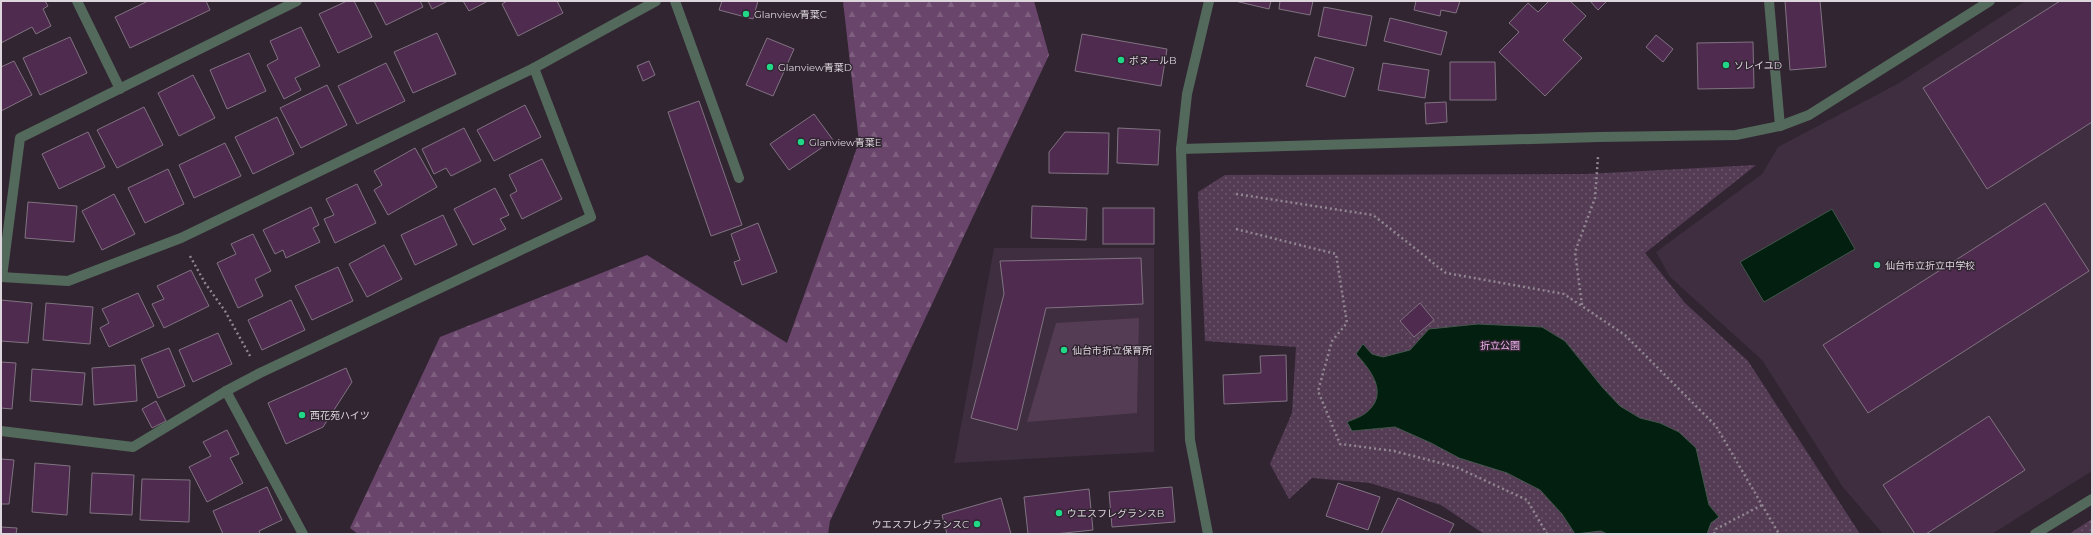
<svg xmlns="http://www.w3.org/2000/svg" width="2093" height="535" font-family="Montserrat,'Noto Sans JP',sans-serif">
  <defs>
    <pattern id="forest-firs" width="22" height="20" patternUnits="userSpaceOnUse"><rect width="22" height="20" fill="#6a456b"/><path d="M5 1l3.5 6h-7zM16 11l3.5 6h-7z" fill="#7f5f80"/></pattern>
    <pattern id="park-dots" width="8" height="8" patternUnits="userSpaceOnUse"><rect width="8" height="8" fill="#553c55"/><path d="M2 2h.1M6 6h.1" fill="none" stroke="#6d576d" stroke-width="1.8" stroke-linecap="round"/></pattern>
  </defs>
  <rect width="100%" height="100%" fill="#312531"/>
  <!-- built -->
  <g fill="#3e2e3f">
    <path d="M2025,1H2092V471L1992,534H1883L1842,486L1762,360L1670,277L1656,252L1762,174L1778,147L1899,83Z"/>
    <path d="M994,248H1154V452L954,463Z"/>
  </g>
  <!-- forest -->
  <path fill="url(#forest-firs)" d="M843,1H1034L1049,55L830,521L828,534H358L350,528L440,337L647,255L787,343L859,142Z"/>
  <!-- park -->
  <g fill="url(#park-dots)">
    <path d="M1756,165L1645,253L1685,303L1748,361L1860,534H1484L1441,505L1370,483L1312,478L1289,499L1270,464L1292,413L1296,347L1205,341L1198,192L1225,175L1586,174Z"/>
    <path d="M2092,519V534H2069Z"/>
  </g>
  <!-- pitch -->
  <path fill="#553c55" d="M1139,318L1137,413L1027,422L1056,323Z"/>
  <!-- water -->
  <g fill="#021f0f" stroke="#44564d">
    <path d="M1832,209L1855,249L1764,302L1740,262Z"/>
    <path d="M1478,324L1542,327L1565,341L1603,388L1620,406L1640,418L1660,423L1679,432L1696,448L1709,505L1719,517L1711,523L1707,534H1607L1601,531L1575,534L1562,514L1540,490L1507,473L1459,458L1431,443L1395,427L1352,431L1347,422C1354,419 1364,416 1369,410C1388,392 1370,369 1356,354L1363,344L1372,354L1383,357L1410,350L1429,329Z"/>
  </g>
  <!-- building -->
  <g fill="#4e2b4f" stroke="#817381">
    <path d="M1,1H45L48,6L43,9L51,26L36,34L32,27L1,43Z"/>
    <path d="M148,1H206L210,10L130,48L115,17Z"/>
    <path d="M347,1H354L372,37L338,53L319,14Z"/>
    <path d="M374,1H420L423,7L386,25Z"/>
    <path d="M428,1H448L432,9Z"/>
    <path d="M463,1H488L469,11Z"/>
    <path d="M507,1H557L563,13L518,36L502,4Z"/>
    <path d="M722,1H758L753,19L719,10Z"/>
    <path d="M1235,1H1271L1269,9Z"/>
    <path d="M1280,1H1313L1310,15L1279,9Z"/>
    <path d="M1416,1H1460L1456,13L1441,10L1440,16L1414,10Z"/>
    <path d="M1549,1H1570L1586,16L1563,40L1582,58L1545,96L1499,52L1519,32L1509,23L1528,3L1538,12Z"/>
    <path d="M1590,1H1607L1598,10Z"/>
    <path d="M1785,1H1820L1826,67L1790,70Z"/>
    <path d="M2060,1H2092V122L1987,189L1923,88Z"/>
    <path d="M1324,7L1372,16L1366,46L1318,36Z"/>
    <path d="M1390,18L1447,32L1441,55L1384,41Z"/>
    <path d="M301,27L320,66L295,78L301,90L284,99L267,65L278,59L270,41Z"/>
    <path d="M437,33L456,74L413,93L394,52Z"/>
    <path d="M1082,34L1167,49L1161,86L1075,71Z"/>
    <path d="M1656,35L1673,49L1663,62L1646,47Z"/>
    <path d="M70,37L87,73L40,95L23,58Z"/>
    <path d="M767,38L794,49L773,96L746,85Z"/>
    <path d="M1753,42L1754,88L1698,89L1697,43Z"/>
    <path d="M249,53L266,91L227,109L210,70Z"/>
    <path d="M1315,57L1354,68L1345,97L1306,86Z"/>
    <path d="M14,61L32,95L1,111V67Z"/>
    <path d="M649,61L655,75L643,81L637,66Z"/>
    <path d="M1450,62H1495L1496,100H1450Z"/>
    <path d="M386,63L405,101L357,124L338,86Z"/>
    <path d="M1383,63L1429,70L1425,98L1378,90Z"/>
    <path d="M193,75L215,118L179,136L158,93Z"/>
    <path d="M327,85L347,125L301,148L280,108Z"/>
    <path d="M699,101L742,225L711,236L668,112Z"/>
    <path d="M1446,102L1447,122L1426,124L1425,103Z"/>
    <path d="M525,105L541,137L494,161L477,130Z"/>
    <path d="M144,107L163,145L117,168L97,130Z"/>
    <path d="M814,114L833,140L789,170L770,144Z"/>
    <path d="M277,117L294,154L253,174L235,137Z"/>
    <path d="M464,128L481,161L451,176L446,168L434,174L422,149Z"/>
    <path d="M1118,128L1160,130L1158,165L1117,163Z"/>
    <path d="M88,132L105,167L59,189L42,154Z"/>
    <path d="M1065,132L1109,133L1108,174L1049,173V152Z"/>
    <path d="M225,143L241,176L194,198L179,165Z"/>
    <path d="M415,148L437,187L388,215L374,190L382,185L374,171Z"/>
    <path d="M542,159L562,199L522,219L510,195L517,191L509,175Z"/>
    <path d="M168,169L184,204L145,223L128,188Z"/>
    <path d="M357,184L376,223L335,243L324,219L334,215L326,199Z"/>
    <path d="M495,188L509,215L500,219L506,229L473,245L454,209Z"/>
    <path d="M114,194L135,234L102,250L82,211Z"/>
    <path d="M28,202L77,206L74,242L25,238Z"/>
    <path d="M2045,203L2089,271L1868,413L1823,345Z"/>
    <path d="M1032,206L1087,208L1086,240L1031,238Z"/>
    <path d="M311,207L319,225L313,228L320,242L286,258L283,250L275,254L263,230Z"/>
    <rect x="1103" y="208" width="51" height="36"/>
    <path d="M443,215L457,245L415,265L401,235Z"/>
    <path d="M758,223L777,272L742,285L734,262L740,260L731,234Z"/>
    <path d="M253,234L271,271L255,279L263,296L238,308L217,263L236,254L231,244Z"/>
    <path d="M384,245L402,279L367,297L349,264Z"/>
    <path d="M1141,258L1143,304L1046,308L1017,430L971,418L1004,294L1000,261Z"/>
    <path d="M338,267L353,301L312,320L295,286Z"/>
    <path d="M191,270L209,306L164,328L152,304L164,299L157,286Z"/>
    <path d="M138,293L154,326L109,347L100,328L109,323L102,309Z"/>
    <path d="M1,300L32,303L28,343L1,341Z"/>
    <path d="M291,300L305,330L262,350L248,320Z"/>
    <path d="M46,303L93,307L90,344L43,340Z"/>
    <path d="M1420,303L1434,320L1414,337L1400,321Z"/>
    <path d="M218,333L232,364L193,382L179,350Z"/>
    <path d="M169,348L185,386L158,398L141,359Z"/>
    <path d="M1286,355L1287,401L1224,404L1223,375L1261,373L1260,356Z"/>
    <path d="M1,362L16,363L12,409L1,408Z"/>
    <path d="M135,365L137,401L94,405L92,368Z"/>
    <path d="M346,368L352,382L323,427L286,444L268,403Z"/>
    <path d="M32,369L85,373L82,405L30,401Z"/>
    <path d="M156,401L166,421L152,428L142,409Z"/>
    <path d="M1989,416L2025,470L1926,534H1915L1883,485Z"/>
    <path d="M227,430L239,454L230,458L243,483L207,502L189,467L211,456L203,442Z"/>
    <path d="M1,459L14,460L9,504H1Z"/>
    <path d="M35,463L70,466L67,515L32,512Z"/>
    <path d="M92,473L134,475L132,515L90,513Z"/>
    <path d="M142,479L190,480L189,522L140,520Z"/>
    <path d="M1338,483L1380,497L1368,530L1326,516Z"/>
    <path d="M267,487L282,520L259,531L260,534H223L213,511Z"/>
    <path d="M1172,487L1175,522L1112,527L1109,492Z"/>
    <path d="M1089,489L1093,530L1055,534H1028L1024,497Z"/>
    <path d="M1001,498L1011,534H947L942,515Z"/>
    <path d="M1398,498L1454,524L1449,534H1381Z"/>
    <path d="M1,527L17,528L16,534H1Z"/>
  </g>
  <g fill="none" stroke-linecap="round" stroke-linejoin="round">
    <!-- path -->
    <g stroke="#8f868f" stroke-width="2.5" stroke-dasharray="2 3" stroke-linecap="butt">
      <path d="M1236,194L1373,215L1446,273L1564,294L1625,335L1716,426L1779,534"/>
      <path d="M1236,229L1336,254L1347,323L1332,341L1318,391L1340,444L1394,451L1456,467L1527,500L1547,534"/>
      <path d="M190,256L205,283L225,311L250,356"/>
      <path d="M1582,305L1575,252L1595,198L1598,157"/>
      <path d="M1714,534L1716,529L1762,505"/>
    </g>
    <!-- minor -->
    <g stroke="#53695b" stroke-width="10">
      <path d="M77,1L120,89"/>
      <path d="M675,1L739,178"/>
      <path d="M1769,1L1780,126"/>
      <path d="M1181,149L1599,137L1736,135L1780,126L1809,115L1990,1"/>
      <path d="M1,277L68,281L181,238L534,68L656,1"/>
      <path d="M2,277L20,138L297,1"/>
      <path d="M226,391L303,534"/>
      <path d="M1,431L133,447L226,391L260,373L591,217L534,68"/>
      <path d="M1208,534L1190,440L1181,149L1187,94L1209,1"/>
      <path d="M2035,534L2092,499"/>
    </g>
  </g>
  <!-- markers -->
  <g fill="#21d887" stroke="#312531" stroke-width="1.5">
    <circle cx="746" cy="14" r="4"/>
    <circle cx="1121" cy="60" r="4"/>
    <circle cx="1726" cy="65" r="4"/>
    <circle cx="770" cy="67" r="4"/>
    <circle cx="801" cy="142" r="4"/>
    <circle cx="1877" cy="265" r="4"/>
    <circle cx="1064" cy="350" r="4"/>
    <circle cx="302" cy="415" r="4"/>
    <circle cx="1059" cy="513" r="4"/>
    <circle cx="977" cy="524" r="4"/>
  </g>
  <g text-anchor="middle" stroke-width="3" stroke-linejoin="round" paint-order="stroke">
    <!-- poi labels -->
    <g font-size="10" fill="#ddd6dd" stroke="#312531" text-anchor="start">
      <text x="754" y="18">Glanview青葉C</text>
      <text x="1129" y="64">ボヌールB</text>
      <text x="1734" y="69">ソレイユD</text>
      <text x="778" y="71">Glanview青葉D</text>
      <text x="809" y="146">Glanview青葉E</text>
      <text x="1885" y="269">仙台市立折立中学校</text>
      <text x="1072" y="354">仙台市折立保育所</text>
      <text x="310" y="419">西花苑ハイツ</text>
      <text x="1067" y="517">ウエスフレグランスB</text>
      <text x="969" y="528" text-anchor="end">ウエスフレグランスC</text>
    </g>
    <!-- park labels -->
    <g font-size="10" fill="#eeb2f0" stroke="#312531">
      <text x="1500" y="349">折立公園</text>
    </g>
  </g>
  <!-- border -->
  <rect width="2093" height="535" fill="none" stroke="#ddd6dd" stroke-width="4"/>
</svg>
